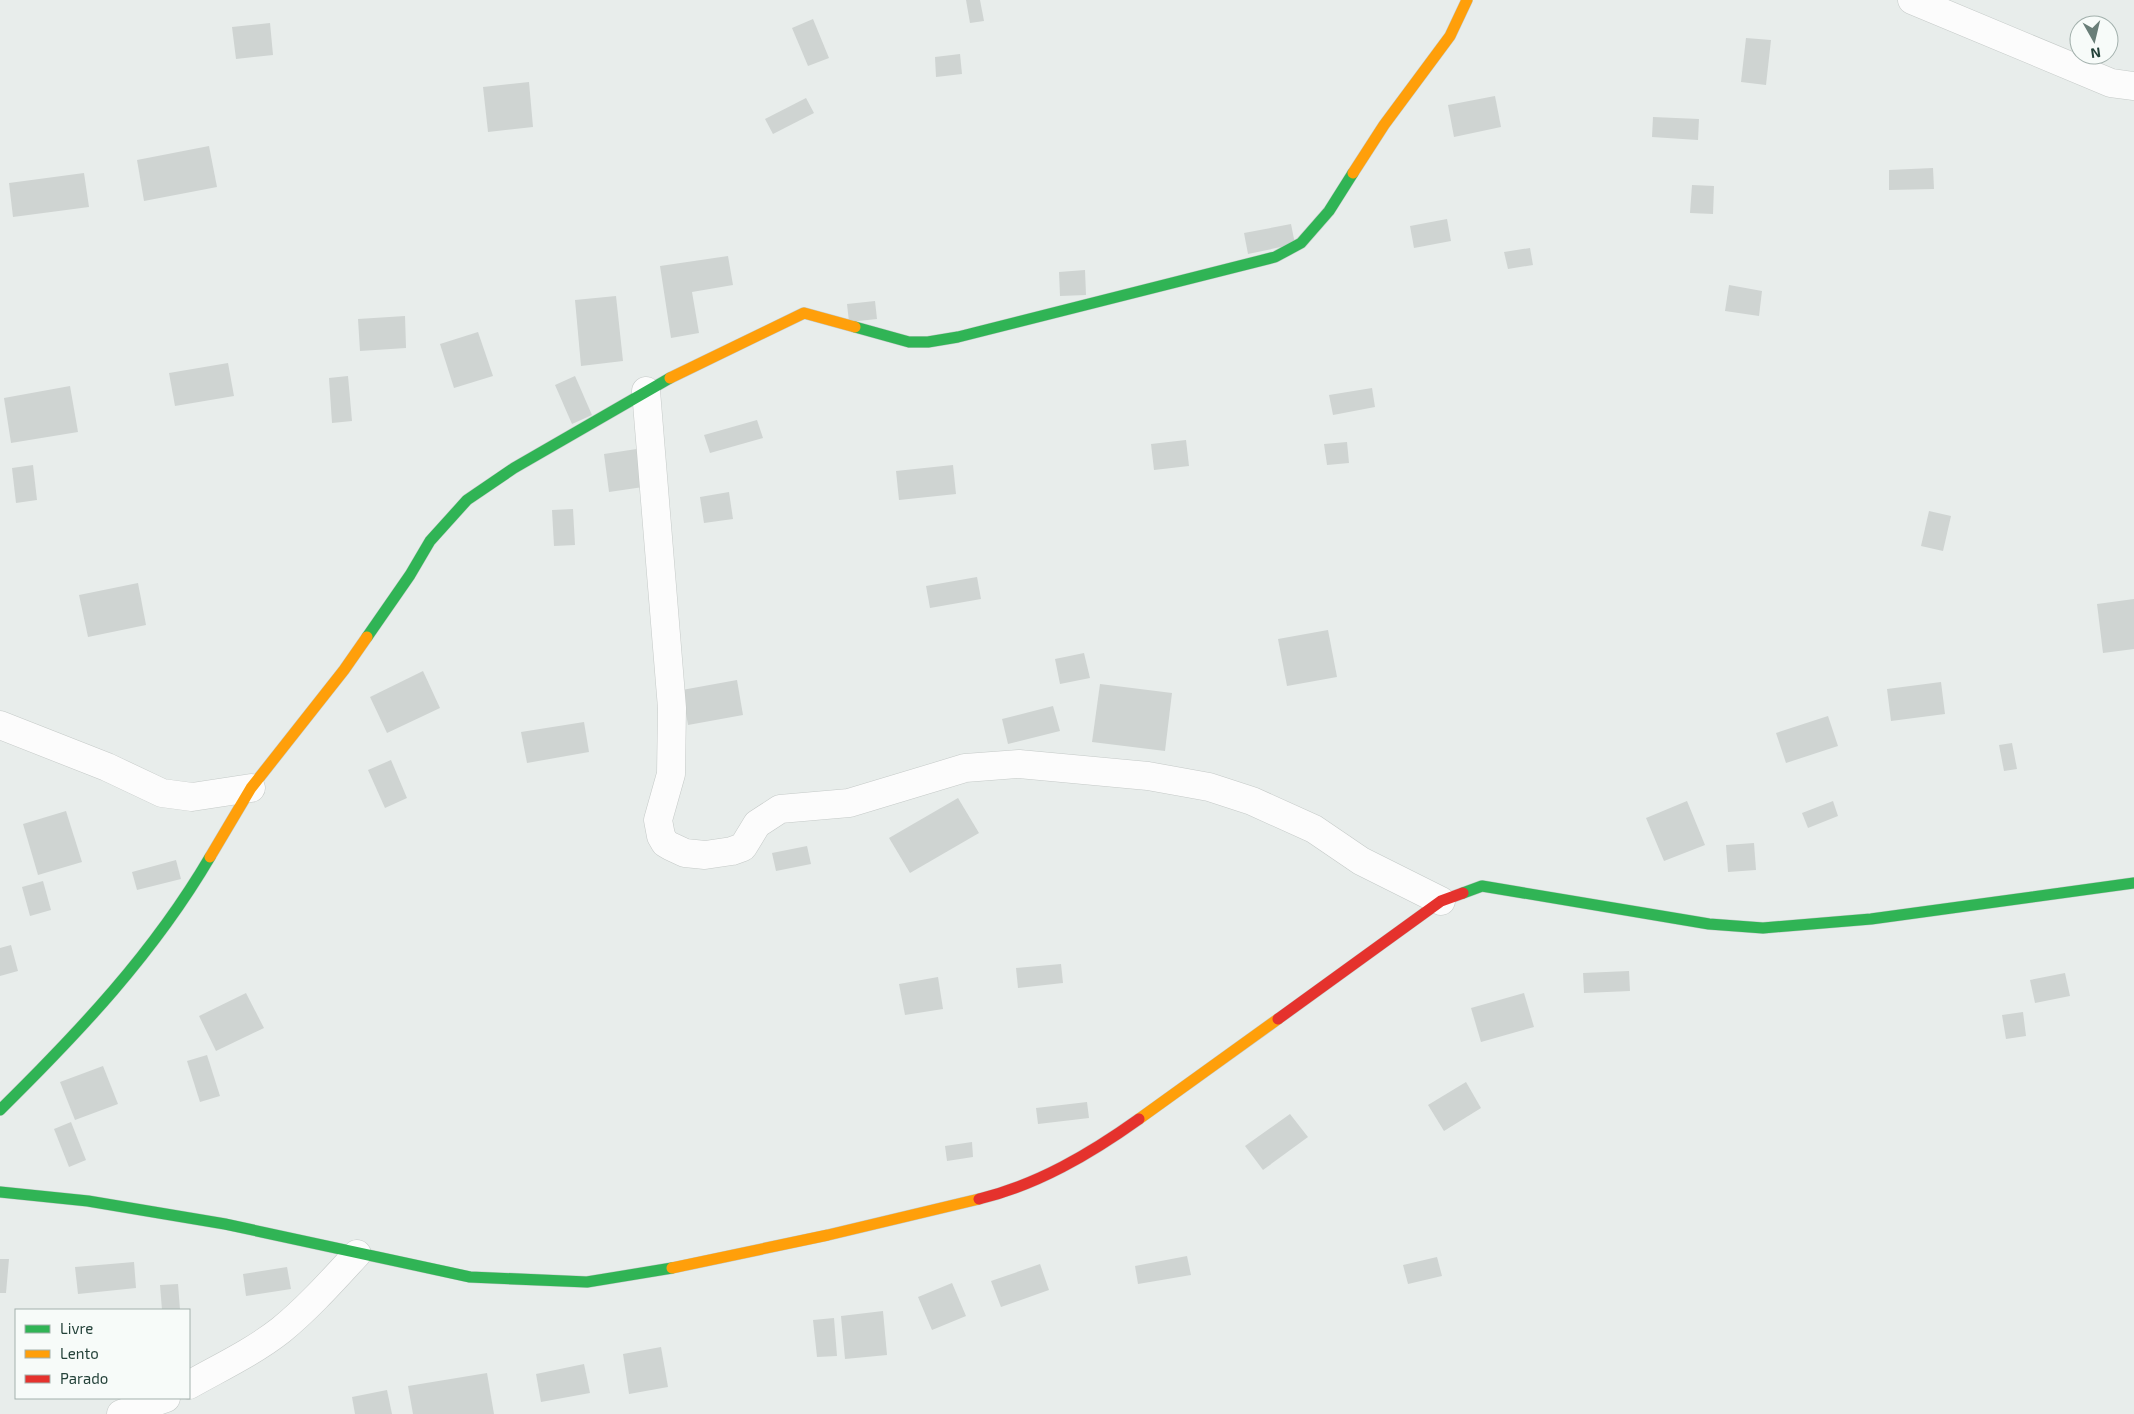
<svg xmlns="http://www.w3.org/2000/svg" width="2134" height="1414" font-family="'Exo 2',sans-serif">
  <rect width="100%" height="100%" fill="#e8edeb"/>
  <!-- building -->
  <g fill="#cfd4d2">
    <path d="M966,0H980L984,21L970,23Z"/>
    <path d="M813,19L829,58L808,66L792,28Z"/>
    <path d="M270,23L273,55L236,59L232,27Z"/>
    <path d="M1746,38L1771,40L1766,85L1741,82Z"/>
    <path d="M960,54L962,74L936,77L935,57Z"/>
    <path d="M529,82L533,127L488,132L483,87Z"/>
    <path d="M1495,96L1501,127L1454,137L1448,105Z"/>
    <path d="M806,98L814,113L773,134L765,119Z"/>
    <path d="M1653,117L1699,119L1698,140L1652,137Z"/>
    <path d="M209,146L217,187L144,201L137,160Z"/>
    <path d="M1933,168L1934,189L1889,190V170Z"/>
    <path d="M84,173L89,207L13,217L9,183Z"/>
    <path d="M1692,185L1714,186L1713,214L1690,213Z"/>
    <path d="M1447,219L1451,241L1414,248L1410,226Z"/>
    <path d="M1291,224L1295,244L1248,254L1244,233Z"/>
    <path d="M1530,248L1533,265L1508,269L1504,252Z"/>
    <path d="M728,256L733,285L692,292L699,333L671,338L660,266Z"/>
    <path d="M1085,270L1086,295L1060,296L1059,272Z"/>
    <path d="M1729,285L1762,291L1759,316L1725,311Z"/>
    <path d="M616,296L623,361L581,366L575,300Z"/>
    <path d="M875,301L877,319L849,322L847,304Z"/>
    <path d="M405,316L406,348L360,351L358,319Z"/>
    <path d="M478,332L493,376L454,388L440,344Z"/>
    <path d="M228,363L234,396L175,406L169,373Z"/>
    <path d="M348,376L352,421L332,423L329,378Z"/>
    <path d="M575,376L592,415L572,424L555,385Z"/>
    <path d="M70,386L78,432L11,443L4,398Z"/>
    <path d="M1372,388L1375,407L1333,415L1329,395Z"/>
    <path d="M757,420L763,438L710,453L704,435Z"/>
    <path d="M1186,440L1189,466L1154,470L1151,444Z"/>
    <path d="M1347,442L1349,463L1327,465L1324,444Z"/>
    <path d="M643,448L650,486L609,492L604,454Z"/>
    <path d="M33,465L37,500L16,503L12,468Z"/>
    <path d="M953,465L956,494L899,500L896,471Z"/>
    <path d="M729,492L733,519L704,523L700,497Z"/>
    <path d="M573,509L575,545L554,546L552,510Z"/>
    <path d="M1929,511L1951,516L1943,551L1921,546Z"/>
    <path d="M977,577L981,599L930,608L926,586Z"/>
    <path d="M138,583L146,625L88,637L79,595Z"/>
    <path d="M2134,599V649L2103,653L2097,604Z"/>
    <path d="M1328,630L1337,677L1287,686L1278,639Z"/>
    <path d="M1084,653L1090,678L1060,684L1055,659Z"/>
    <path d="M423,671L440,708L387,733L370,697Z"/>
    <path d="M737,680L743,715L688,725L682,690Z"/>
    <path d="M1941,682L1945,714L1891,721L1887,689Z"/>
    <path d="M1100,684L1172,693L1165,751L1092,742Z"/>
    <path d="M1053,706L1060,731L1008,744L1002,719Z"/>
    <path d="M1828,716L1838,746L1786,763L1776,733Z"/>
    <path d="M584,722L589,752L527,763L521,732Z"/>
    <path d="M2012,743L2017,769L2004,771L1999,745Z"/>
    <path d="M391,760L407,798L385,808L368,770Z"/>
    <path d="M958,798L979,833L910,873L889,838Z"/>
    <path d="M1687,801L1705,845L1664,861L1646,818Z"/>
    <path d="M1833,801L1838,816L1808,828L1802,813Z"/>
    <path d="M66,811L82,862L38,875L23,824Z"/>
    <path d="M1754,843L1756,870L1728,872L1726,845Z"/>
    <path d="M807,846L811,864L776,871L772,853Z"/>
    <path d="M176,860L181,879L137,890L132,872Z"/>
    <path d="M43,881L51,910L30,916L22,887Z"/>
    <path d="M11,945L18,971L0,976V948Z"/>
    <path d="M1061,964L1063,983L1018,988L1016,968Z"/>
    <path d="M1629,971L1630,991L1584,993L1583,973Z"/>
    <path d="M2065,973L2070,996L2035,1003L2030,980Z"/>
    <path d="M938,977L943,1009L905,1015L899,984Z"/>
    <path d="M246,993L264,1028L216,1051L199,1016Z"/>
    <path d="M1524,993L1534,1027L1481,1042L1471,1008Z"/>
    <path d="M2023,1012L2026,1036L2006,1039L2002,1015Z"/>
    <path d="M207,1055L220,1096L200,1102L187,1061Z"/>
    <path d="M103,1066L118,1104L75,1120L60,1082Z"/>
    <path d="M1466,1082L1481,1108L1444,1131L1428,1105Z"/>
    <path d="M1087,1102L1089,1118L1038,1124L1036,1108Z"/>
    <path d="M1290,1114L1308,1137L1263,1170L1245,1146Z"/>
    <path d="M71,1122L86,1160L69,1167L54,1129Z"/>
    <path d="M972,1142L973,1157L947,1161L945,1146Z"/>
    <path d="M1187,1256L1191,1275L1138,1284L1135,1266Z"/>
    <path d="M1437,1257L1442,1276L1408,1284L1403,1265Z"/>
    <path d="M0,1259H9L6,1293H0Z"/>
    <path d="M134,1262L136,1288L78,1294L75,1267Z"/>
    <path d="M1040,1264L1049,1290L1001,1307L991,1281Z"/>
    <path d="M287,1267L291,1289L246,1296L243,1274Z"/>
    <path d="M952,1283L966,1316L932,1330L918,1297Z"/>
    <path d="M178,1284L180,1310H162L160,1285Z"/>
    <path d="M883,1311L887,1355L845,1359L841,1316Z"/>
    <path d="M834,1318L837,1356L817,1357L813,1320Z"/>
    <path d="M661,1347L668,1387L629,1394L623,1354Z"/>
    <path d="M584,1364L590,1393L541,1402L536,1374Z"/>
    <path d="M487,1373L494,1414H413L408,1386Z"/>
    <path d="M387,1390L392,1414H355L352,1397Z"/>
  </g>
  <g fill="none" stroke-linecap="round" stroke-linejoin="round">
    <!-- street casing -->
    <g stroke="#c5cac8" stroke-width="29">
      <g id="street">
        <path d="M1912,0L2111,83L2134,86"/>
        <path d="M646,391L672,708L671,774L658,820L661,836L665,843L670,846L685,853L705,855L732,851L743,847L757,824L780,809L849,803L965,768L1019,764L1148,776L1209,787L1252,801L1314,829L1361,861L1441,901"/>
        <path d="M0,725L107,767L162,793L192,797L251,788"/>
        <path d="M189,1385C219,1368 253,1352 281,1330C308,1308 333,1280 357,1254"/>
        <path d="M121,1414L166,1398"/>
      </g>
    </g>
    <!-- fast casing -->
    <g stroke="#c3cbc8" stroke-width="12">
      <g id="fast">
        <path d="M855,327L909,342H928L958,337L1275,257L1301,243L1329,211L1353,173"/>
        <path d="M367,637L410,575L430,541L467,500L514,468L670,378"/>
        <path d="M1463,893L1482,886L1709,924L1763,928L1871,919L2134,883"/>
        <path d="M0,1110C79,1032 153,954 210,857"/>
        <path d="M0,1192L88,1201L225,1224L470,1277L587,1282L672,1268"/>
      </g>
    </g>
    <!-- slow casing -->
    <g stroke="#c3cbc8" stroke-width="12">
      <g id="slow">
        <path d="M1353,173L1384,125L1450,36L1467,0"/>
        <path d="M670,378L804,313L855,327"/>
        <path d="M210,857L251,788L344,670L367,637"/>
        <path d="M1139,1119L1278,1019"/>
        <path d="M672,1268L828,1235L979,1199"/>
      </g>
    </g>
    <!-- jam casing -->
    <g stroke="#c3cbc8" stroke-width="12">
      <g id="jam">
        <path d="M1278,1019L1441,901L1463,893"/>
        <path d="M979,1199C1037,1185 1090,1154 1139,1119"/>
      </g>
    </g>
    <!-- street -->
    <use href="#street" stroke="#fcfcfc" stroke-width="28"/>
    <!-- fast -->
    <use href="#fast" stroke="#30b455" stroke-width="11"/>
    <!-- slow -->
    <use href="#slow" stroke="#ff9f0a" stroke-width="11"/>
    <!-- jam -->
    <use href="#jam" stroke="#e5322d" stroke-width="11"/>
  </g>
  <!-- legend -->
  <rect x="15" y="1309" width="175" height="90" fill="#f7fbf9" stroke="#a3b1ad"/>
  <rect x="25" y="1325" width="25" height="8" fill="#30b455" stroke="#a3b1ad"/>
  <text x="60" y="1334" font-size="15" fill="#24423a">Livre</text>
  <rect x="25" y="1350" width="25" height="8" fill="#ff9f0a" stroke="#a3b1ad"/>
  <text x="60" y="1359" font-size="15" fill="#24423a">Lento</text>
  <rect x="25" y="1375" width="25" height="8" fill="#e5322d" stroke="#a3b1ad"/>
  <text x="60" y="1384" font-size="15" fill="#24423a">Parado</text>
  <!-- north arrow -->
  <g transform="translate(2094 40) rotate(172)"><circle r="24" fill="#f7fbf9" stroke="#a3b1ad"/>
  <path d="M0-4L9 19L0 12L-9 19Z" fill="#697e78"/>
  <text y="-8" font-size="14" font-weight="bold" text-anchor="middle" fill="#24423a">N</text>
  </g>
</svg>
